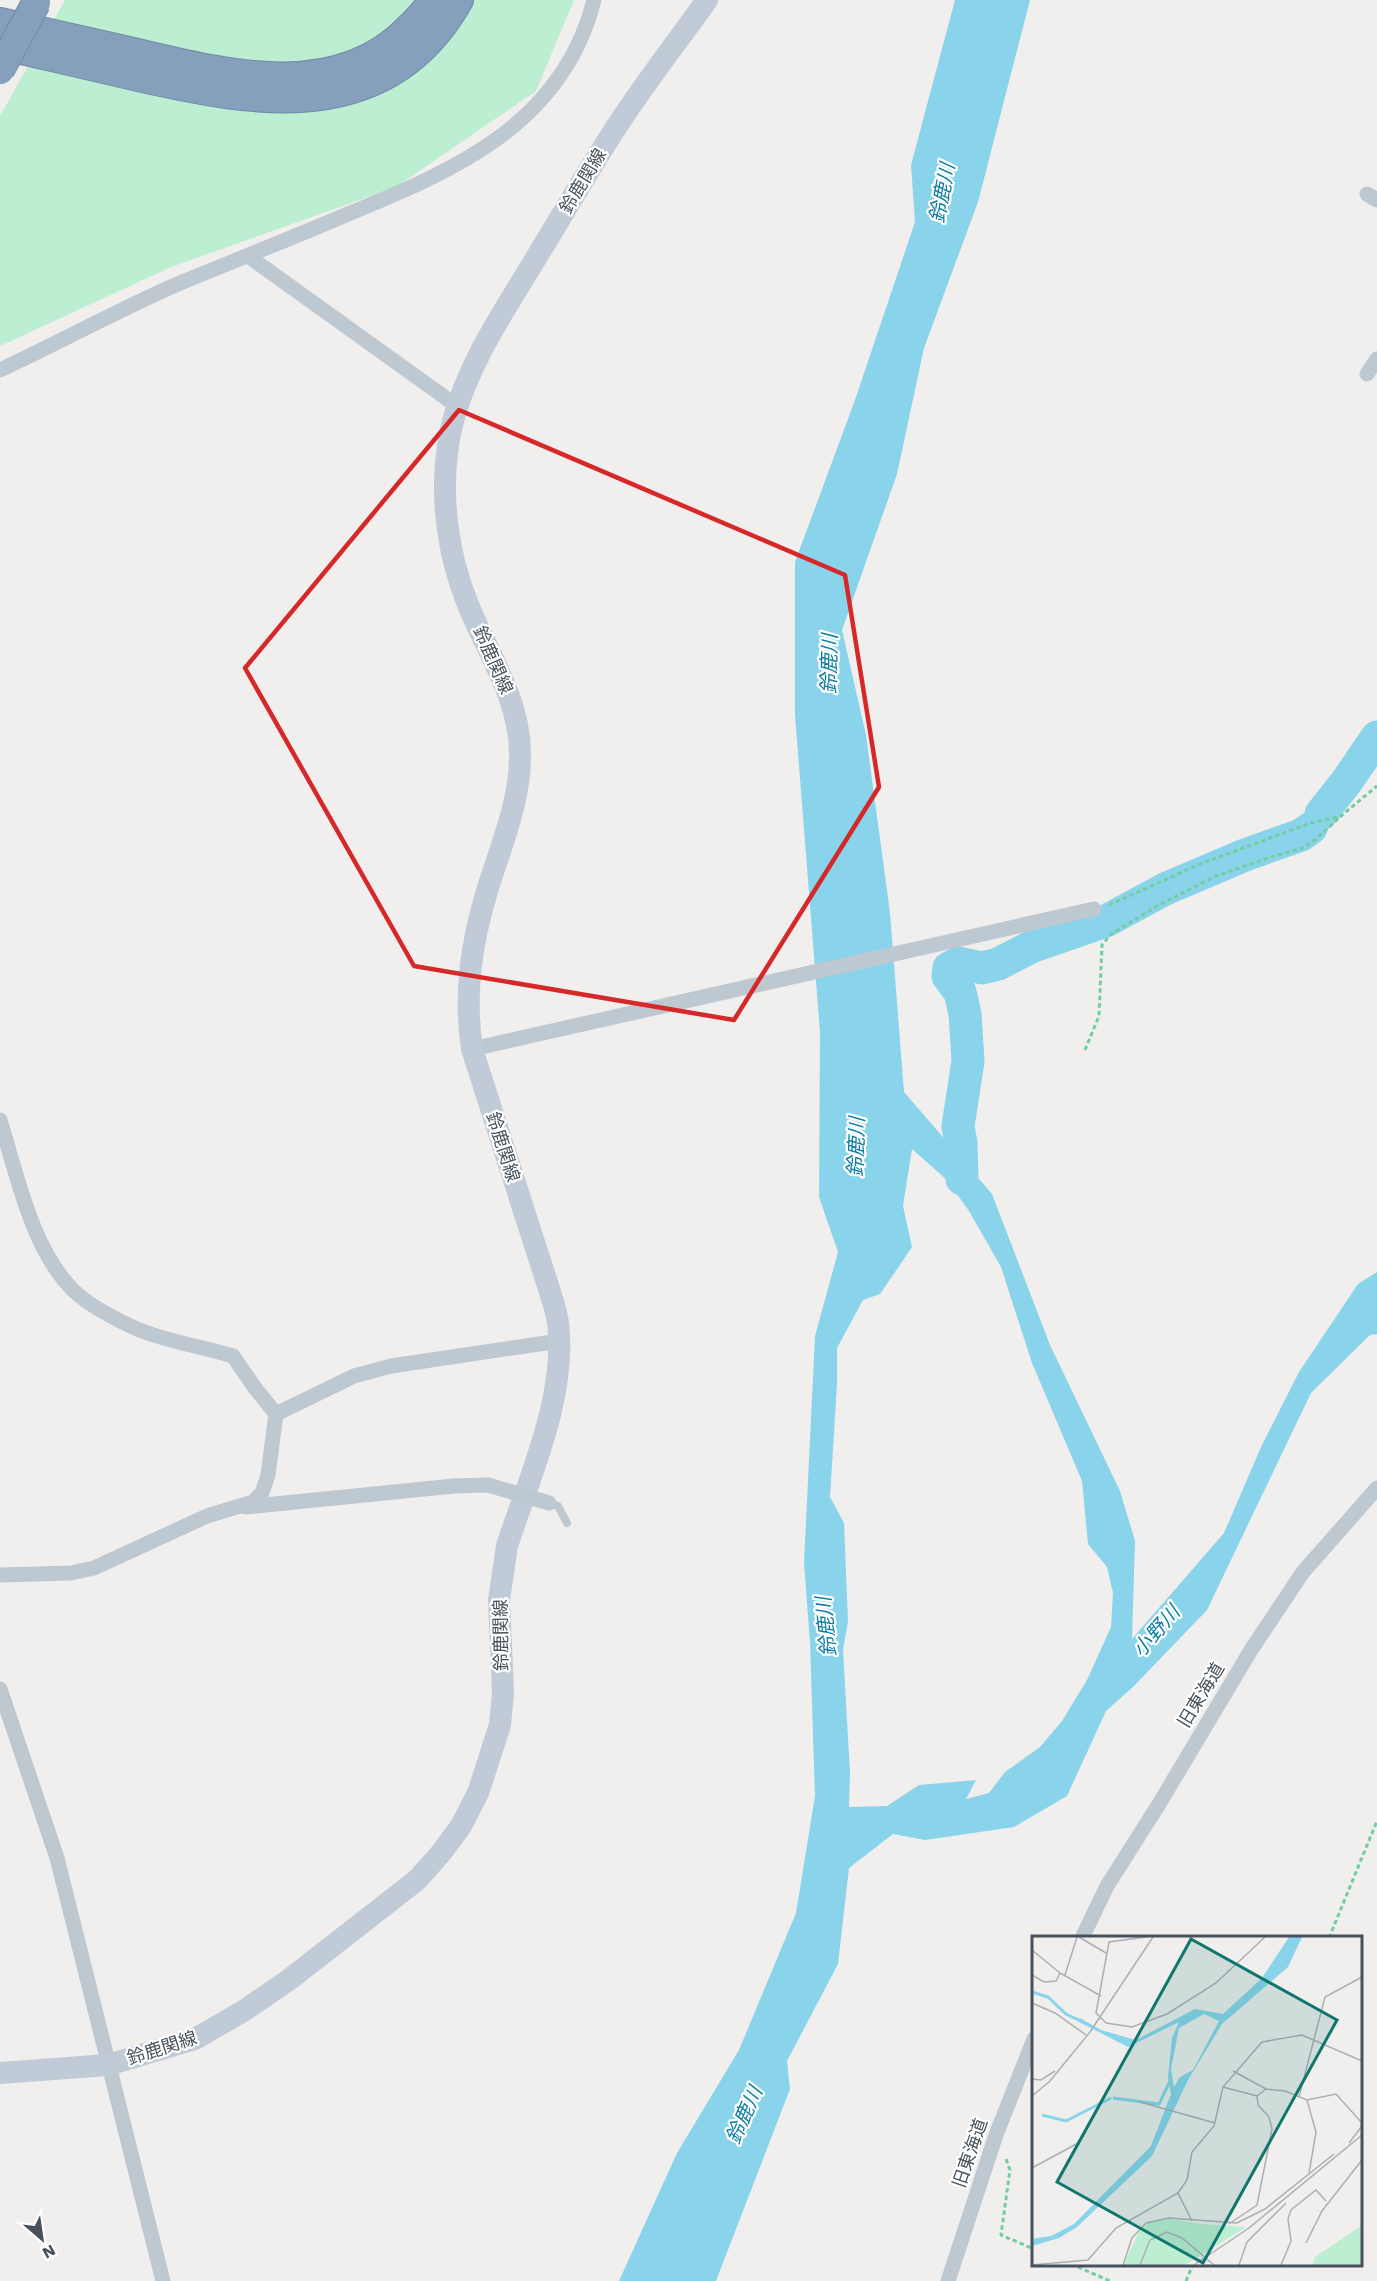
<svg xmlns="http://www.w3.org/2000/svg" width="1377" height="2281" font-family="'Work Sans','Noto Sans JP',sans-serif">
  <rect width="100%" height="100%" fill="#f1eeee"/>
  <!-- green -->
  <path fill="#bceed1" d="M65,0H574L536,91L396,187L171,267L0,346V116Z"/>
  <!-- water -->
  <path fill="#89d4eb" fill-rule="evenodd" d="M955,0H1030L978,202L924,348L897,474L842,630L866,735L890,913L904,1092L992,1194L1050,1345L1120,1491L1135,1541L1132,1639L1224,1533L1261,1447L1299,1372L1358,1284L1377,1272V1334L1370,1335L1311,1393L1207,1610L1134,1686L1106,1711L1067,1796L1014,1827L925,1840L893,1834L849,1868L838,1964L787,2061L790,2089L716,2281H619L677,2153L739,2050L796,1913L815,1796L810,1642L804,1563L815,1336L838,1252L819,1197L820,1032L795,715V562L855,400L915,222L911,165ZM912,1149L947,1180L969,1211L1001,1267L1032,1363L1082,1481L1088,1544L1107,1567L1113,1593L1111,1627L1087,1680L1062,1721L1040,1747L1005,1772L989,1793L966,1799L976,1780L919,1785L887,1806L849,1807L850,1773L843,1650L848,1621L844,1523L830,1497L837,1384V1348L863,1300L880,1294L912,1247L903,1206Z"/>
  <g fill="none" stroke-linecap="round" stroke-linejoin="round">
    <!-- river -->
    <g stroke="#89d4eb" stroke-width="33">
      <path d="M1321,814L1347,781L1377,737"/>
      <path d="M962,1179L961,1143L958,1126L968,1061L965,1014L960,992L948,976L949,968L959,963L982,968L998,964L1031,947L1106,921L1165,889L1245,855L1301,835L1311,828"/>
    </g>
    <!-- highway casing -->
    <g stroke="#718aa8" stroke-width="30">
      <g id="highway">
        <path d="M0,22C44,32 89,42 133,52C223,73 336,104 409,28C418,19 427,10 433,0"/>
        <path d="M0,45C46,56 92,66 138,77C257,104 387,128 459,0"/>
      </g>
    </g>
    <!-- path -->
    <g stroke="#74cca3" stroke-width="3" stroke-dasharray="4.5 3" stroke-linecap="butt">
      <path d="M1109,905L1200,864L1311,823L1341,816L1377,786"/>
      <path d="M1085,1050L1099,1016L1102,945L1111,934L1159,905L1216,876L1271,857L1303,848L1315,840L1341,816"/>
      <path d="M1329,1938L1377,1821"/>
      <path d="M1006,2159L1010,2170L1001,2235L1034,2249"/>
      <path d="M1071,2264L1110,2281"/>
      <path d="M1186,2281L1193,2264"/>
    </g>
    <!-- lane -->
    <path stroke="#bec8d0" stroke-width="8" d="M549,1503L558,1506L567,1523"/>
    <!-- street -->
    <g stroke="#bec8d0" stroke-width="15">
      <path d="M1367,194L1377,200"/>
      <path d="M248,256L457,406"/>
      <path d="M0,370C60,342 120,309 180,283C236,260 292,238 348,214C455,170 563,124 594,0"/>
      <path d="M1367,374L1377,359"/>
      <path d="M472,1049L1094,909"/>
      <path d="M0,1120C17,1175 32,1250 74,1291C91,1307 115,1319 137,1329C165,1341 203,1347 233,1356L255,1388L276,1414L268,1475L262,1493L253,1502L207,1516L94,1568L71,1573L0,1575"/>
      <path d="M276,1414L354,1376L391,1366L559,1341"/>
      <path d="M245,1507L454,1486L488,1485"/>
      <path d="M0,1689L57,1858L163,2281"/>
      <path d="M1082,1938L1107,1886L1159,1804L1251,1650L1303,1572L1377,1488"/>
      <path d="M948,2281L996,2135L1034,2039"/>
    </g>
    <!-- secondary -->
    <path stroke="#c0cbd7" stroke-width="22" d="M0,2073L108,2065L195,2039L245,2010L290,1979L417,1880L441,1853L461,1826L478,1793L500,1725L503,1692L499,1600L507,1546C529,1478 567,1396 558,1323C557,1313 553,1302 550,1292L472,1049C464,994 471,944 487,891C501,845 521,801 520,752C519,696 486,651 467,602C458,579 451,554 448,529C443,495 444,455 453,421C469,361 505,310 536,258C563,214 589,169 617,126C645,83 677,42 707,0"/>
    <!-- highway -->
    <use href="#highway" stroke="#869fbd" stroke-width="28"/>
    <!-- highway-bridge casing -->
    <g stroke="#718aa8" stroke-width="30" stroke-linecap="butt">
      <path id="highway-bridge" d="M0,70L36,3"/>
    </g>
    <!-- street-bridge -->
    <path stroke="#bec8d0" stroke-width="15" d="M488,1485L549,1503"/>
    <!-- highway-bridge -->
    <use href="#highway-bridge" stroke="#869fbd" stroke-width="28"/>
  </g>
  <!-- marked area -->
  <path fill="none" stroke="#d62828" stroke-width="4.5" stroke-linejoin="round" d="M459,410L845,575L879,787L734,1020L414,966L245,668Z"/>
  <g text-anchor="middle" stroke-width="4.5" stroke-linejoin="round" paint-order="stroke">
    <!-- street labels -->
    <g font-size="18" fill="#46515b" stroke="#fff">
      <text transform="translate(583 181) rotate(-59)" y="6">鈴鹿関線</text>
      <text transform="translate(493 660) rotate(66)" y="6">鈴鹿関線</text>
      <text transform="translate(503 1147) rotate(72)" y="6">鈴鹿関線</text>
      <text transform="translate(501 1635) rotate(-91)" y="6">鈴鹿関線</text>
      <text transform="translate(1201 1695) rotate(-59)" y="6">旧東海道</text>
      <text transform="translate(162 2048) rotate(-18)" y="6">鈴鹿関線</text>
      <text transform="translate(970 2153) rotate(-71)" y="6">旧東海道</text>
    </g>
    <!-- water labels -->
    <g font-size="20" font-style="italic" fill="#0d7da0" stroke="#fff">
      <text transform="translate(942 193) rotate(-79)" y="7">鈴鹿川</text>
      <text transform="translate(829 664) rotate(-89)" y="7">鈴鹿川</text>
      <text transform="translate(856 1147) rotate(-88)" y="7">鈴鹿川</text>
      <text transform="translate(826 1627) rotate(-96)" y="7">鈴鹿川</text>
      <text transform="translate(1156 1631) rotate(-49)" y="7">小野川</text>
      <text transform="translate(744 2115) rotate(-66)" y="7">鈴鹿川</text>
    </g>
  </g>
  <!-- overview -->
  <g transform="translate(1032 1936)">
    <rect width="330" height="330" fill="#f1eeee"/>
    <path d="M140,283L169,288L214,291L153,329H91L108,294L119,285ZM330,289V329H281L282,322Z" fill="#bceed1"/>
    <path d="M257,1H270L256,31L190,88L156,144L120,220L45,291L27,302L0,310V303L19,300L42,288L119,210L139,158L136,141L140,102L147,86L96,111L45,85L48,82L69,94L104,104L163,73L191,78L230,42ZM172,78L187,85L161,134L148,141L142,151L139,133L147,92Z" fill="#89d4eb" fill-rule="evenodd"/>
    <path fill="none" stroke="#89d4eb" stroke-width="3" d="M0,56L16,61L34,78L51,86M81,162L127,168L138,145M10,179L34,185L79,162"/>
    <path fill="none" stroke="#adafb3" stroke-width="1.5" d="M47,1L74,17M114,1L77,6L64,77L74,87L100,91L135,78L184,47L233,1M0,14L28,37L69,60M0,39L12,46L24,45L28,37M33,39L45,1M0,67L23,77L54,99M201,135L234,153L253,155L275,164L304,158L330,187M0,143L9,144L23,135M191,151L225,160M0,160L18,145L58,96L121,1M267,161L293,61L330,41M275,164L284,196L277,237M108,166L183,187M317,207L330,190M0,232L48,206M146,257L160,285M197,288L225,269L240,193L237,181L226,169L225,160L234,153M274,307L290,275L330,224M0,329L56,324L84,292L146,257L155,244L160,216L182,190L191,151L230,106L270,99L330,125M91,329L100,302L114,287L137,282L205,287L233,273L302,218M108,329L118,304L135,296L150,302L182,329M162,329L217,292L330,199M207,329L215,306L254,267M249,329L259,305L256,283L259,274L284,254L294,265"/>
    <path fill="#0f766e" fill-opacity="0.15" stroke="#0f766e" stroke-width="3" d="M159,3L305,84L171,327L25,246Z"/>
    <rect width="330" height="330" fill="none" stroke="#46515b" stroke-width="3"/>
  </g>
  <!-- north arrow -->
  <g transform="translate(42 2239) rotate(151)" stroke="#ffffff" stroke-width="4.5" paint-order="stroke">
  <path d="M0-4.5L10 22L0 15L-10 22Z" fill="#46515b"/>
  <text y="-9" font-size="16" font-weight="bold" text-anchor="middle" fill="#46515b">N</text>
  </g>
</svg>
